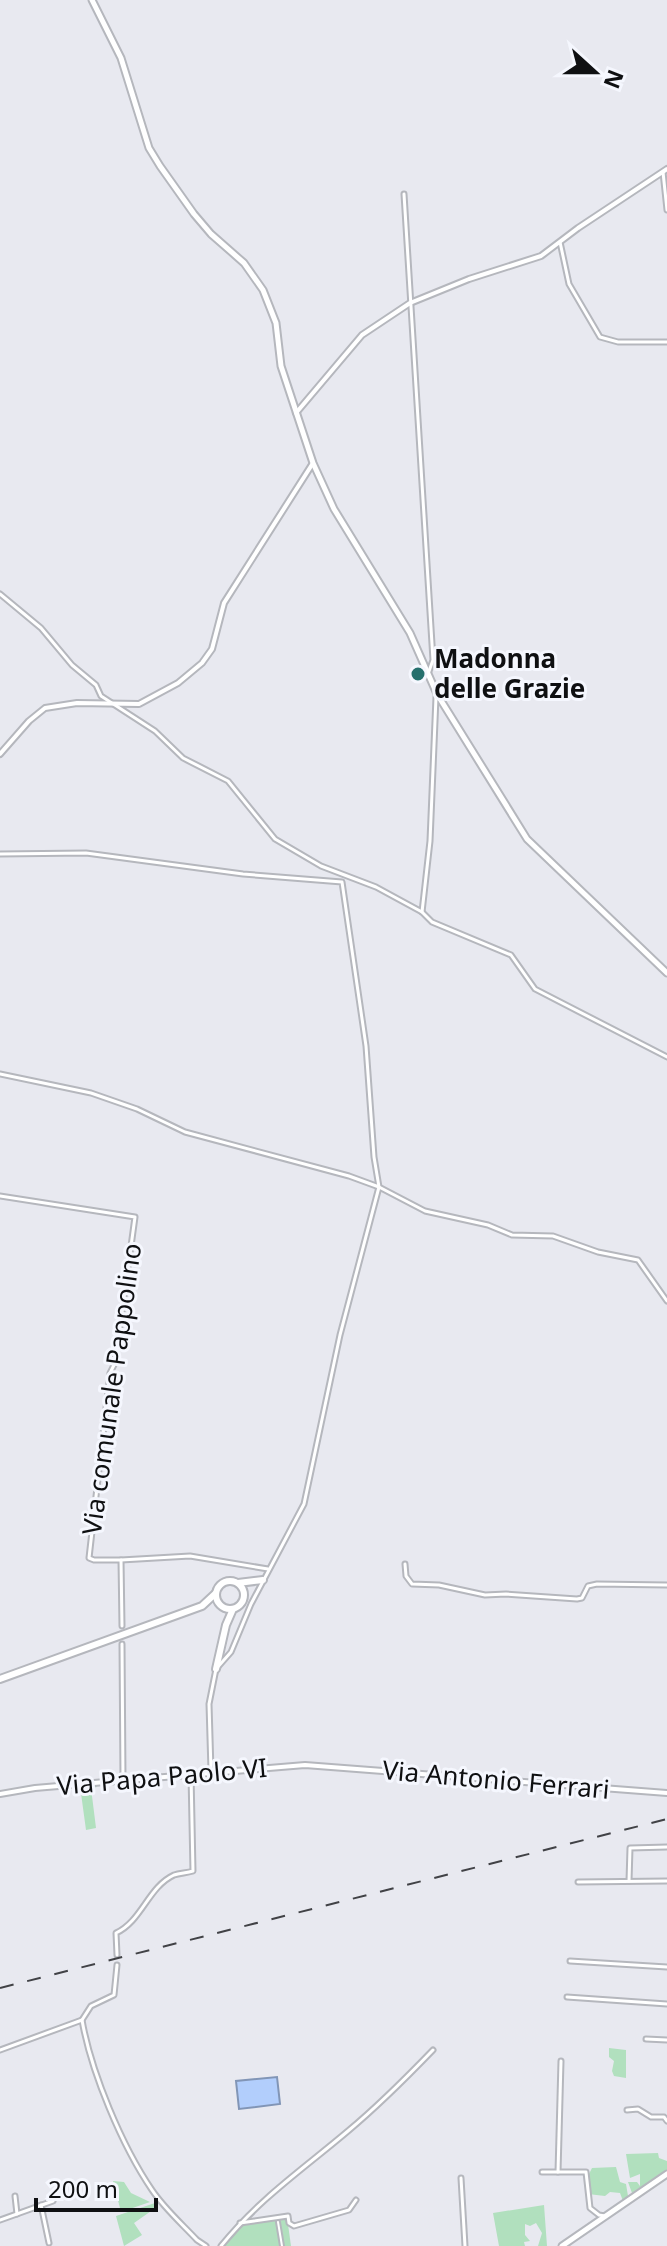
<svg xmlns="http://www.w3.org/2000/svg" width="667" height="2246" font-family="'Noto Sans',sans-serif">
  <rect width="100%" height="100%" fill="#e8e9f0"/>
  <!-- green -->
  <g fill="#b1e0be">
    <path d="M96,1785L97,1787L91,1788L96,1828L86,1830L80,1786Z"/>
    <path d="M609,2048L626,2050V2078L614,2076L612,2071L614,2061L609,2057Z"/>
    <path d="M658,2153L659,2158L667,2161V2170L632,2193L628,2182H637L640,2186V2174L630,2178L626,2154Z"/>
    <path d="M616,2167L620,2182L626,2184L628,2196L623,2201L620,2193L610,2192L605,2196L588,2194L589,2174L592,2168Z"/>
    <path d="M113,2181L124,2182L131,2193L150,2202L121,2212Z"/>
    <path d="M155,2203L157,2204L154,2209L134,2223L142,2235L124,2246L116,2216Z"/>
    <path d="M544,2205L547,2246H538L542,2233L536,2223L530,2226L525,2224V2235L530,2241L524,2242L525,2246H499L493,2213Z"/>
    <path d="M287,2217L291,2246H224L239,2226Z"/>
  </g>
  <!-- water -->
  <path fill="#b2cefc" stroke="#8195b6" stroke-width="2" d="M277,2077L280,2104L239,2109L236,2081Z"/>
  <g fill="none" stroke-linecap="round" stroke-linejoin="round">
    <!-- pedestrian casing -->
    <g stroke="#b5b7bd" stroke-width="6">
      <path id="pedestrian" d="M278,2222L282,2246"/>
    </g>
    <!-- minor casing -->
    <g stroke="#b5b7bd" stroke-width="7">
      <g id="minor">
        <path d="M663,172L667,210"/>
        <path d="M404,194L433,660L428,674"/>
        <path d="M560,242L569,284L600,337L618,342H667"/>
        <path d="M0,594L41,628L72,665L96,685L101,696L155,731L183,758L228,781L275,839L321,866L376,887L422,912L432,922L511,955L535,989L667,1057"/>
        <path d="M0,854L86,853L243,874L342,882L366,1046L374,1157L379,1187L340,1335L304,1504L251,1604L231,1652L216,1669L209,1704L211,1771"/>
        <path d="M422,912L430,841L436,697"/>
        <path d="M0,1074L91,1093L137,1109L185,1132L349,1176L379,1187L425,1211L488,1225L512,1235L553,1236L598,1252L638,1260L667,1301"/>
        <path d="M0,1196L135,1217L115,1363L110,1373L89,1558L94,1560H121L122,1626"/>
        <path d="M121,1560L190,1556L268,1569"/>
        <path d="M405,1564L406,1576L412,1584L439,1585L485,1595L506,1594L577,1599L582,1598L588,1586L597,1584L667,1585"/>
        <path d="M122,1644L123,1779"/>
        <path d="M629,1881L630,1848L667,1847"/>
        <path d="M578,1882L667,1881"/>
        <path d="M117,1955L116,1933C142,1921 148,1887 174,1875C180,1873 187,1873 193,1871L191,1774"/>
        <path d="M570,1961L667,1967"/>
        <path d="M117,1965L114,1995L91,2006L82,2020C91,2072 122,2146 152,2190C164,2208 182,2224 197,2240L206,2246"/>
        <path d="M567,1997L667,2004"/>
        <path d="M646,2039L667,2040"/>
        <path d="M0,2050L82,2020"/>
        <path d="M627,2110L638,2109L651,2117H664L667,2121"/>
        <path d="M542,2172H586L590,2208L599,2215L605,2216"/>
        <path d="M558,2172L561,2061"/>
        <path d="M461,2178L465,2246"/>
        <path d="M15,2196L17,2214"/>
        <path d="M41,2205L49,2243"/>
        <path d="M0,2220L53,2201"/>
        <path d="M240,2223L288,2216L289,2223L294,2226L349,2210L356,2200"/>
        <path d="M221,2246C260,2198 302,2170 348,2131C378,2106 406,2078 433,2050"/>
      </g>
    </g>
    <!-- tertiary casing -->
    <g stroke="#b5b7bd" stroke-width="8">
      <g id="tertiary">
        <path d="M296,413L362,335L410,303L469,279L541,256L578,228L667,169"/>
        <path d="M0,754L29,721L45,708L77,703L139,704L178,683L202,663L212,649L224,603L313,463"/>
        <path d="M0,1794L35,1788L305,1765L667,1793"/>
      </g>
    </g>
    <!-- secondary casing -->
    <g stroke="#b5b7bd" stroke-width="9">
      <g id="secondary">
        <path d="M92,0L121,58L149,148L160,166L194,214L211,234L244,263L263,290L276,323L281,366L313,463L334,509L410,633L437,694L527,839L667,973"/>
        <path d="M562,2246L667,2174"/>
      </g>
    </g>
    <!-- primary casing -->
    <g stroke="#b5b7bd" stroke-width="10">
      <g id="primary">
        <circle cx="230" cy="1595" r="14"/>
        <path d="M238,1583L263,1580"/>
        <path d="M216,1669L226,1625L233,1609"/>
        <path d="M0,1679L202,1606L216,1593"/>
      </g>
    </g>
    <!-- pedestrian -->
    <use href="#pedestrian" stroke="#fff" stroke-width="2"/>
    <!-- minor -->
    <use href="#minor" stroke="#fff" stroke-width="3"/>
    <!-- tertiary -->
    <use href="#tertiary" stroke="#fff" stroke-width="4"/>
    <!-- secondary -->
    <use href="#secondary" stroke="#fff" stroke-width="5"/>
    <!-- primary -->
    <use href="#primary" stroke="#fff" stroke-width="6"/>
    <!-- rail -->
    <path stroke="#414246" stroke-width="2" stroke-dasharray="14 14" stroke-linecap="butt" d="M0,1988L667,1819"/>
  </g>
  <!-- markers -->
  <circle fill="#26706d" stroke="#f5f7fe" stroke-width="3" cx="418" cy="674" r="8"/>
  <g text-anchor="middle" stroke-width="6" stroke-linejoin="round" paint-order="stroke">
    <!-- poi labels -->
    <g font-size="26" font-weight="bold" fill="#0f1012" stroke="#f5f7fe" text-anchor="start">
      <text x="434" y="668">Madonna<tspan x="434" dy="30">delle Grazie</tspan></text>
    </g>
    <!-- street labels -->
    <g font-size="26" fill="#0f1012" stroke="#f5f7fe">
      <text transform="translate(112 1389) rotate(-82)" y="9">Via comunale Pappolino</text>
      <text transform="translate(162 1777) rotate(-5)" y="9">Via Papa Paolo VI</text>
      <text transform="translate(496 1780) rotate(5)" y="9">Via Antonio Ferrari</text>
    </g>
  </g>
  <!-- north arrow -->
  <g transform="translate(595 72) rotate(111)" stroke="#f5f7fe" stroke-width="6" paint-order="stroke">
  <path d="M0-6L14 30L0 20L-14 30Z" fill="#0f1012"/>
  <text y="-12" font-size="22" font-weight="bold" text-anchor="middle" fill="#0f1012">N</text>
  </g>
  <!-- scale -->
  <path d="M36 2198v12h120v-12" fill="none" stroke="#0f1012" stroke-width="4"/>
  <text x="48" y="2198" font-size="24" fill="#0f1012" stroke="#f5f7fe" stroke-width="6" paint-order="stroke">200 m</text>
</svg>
